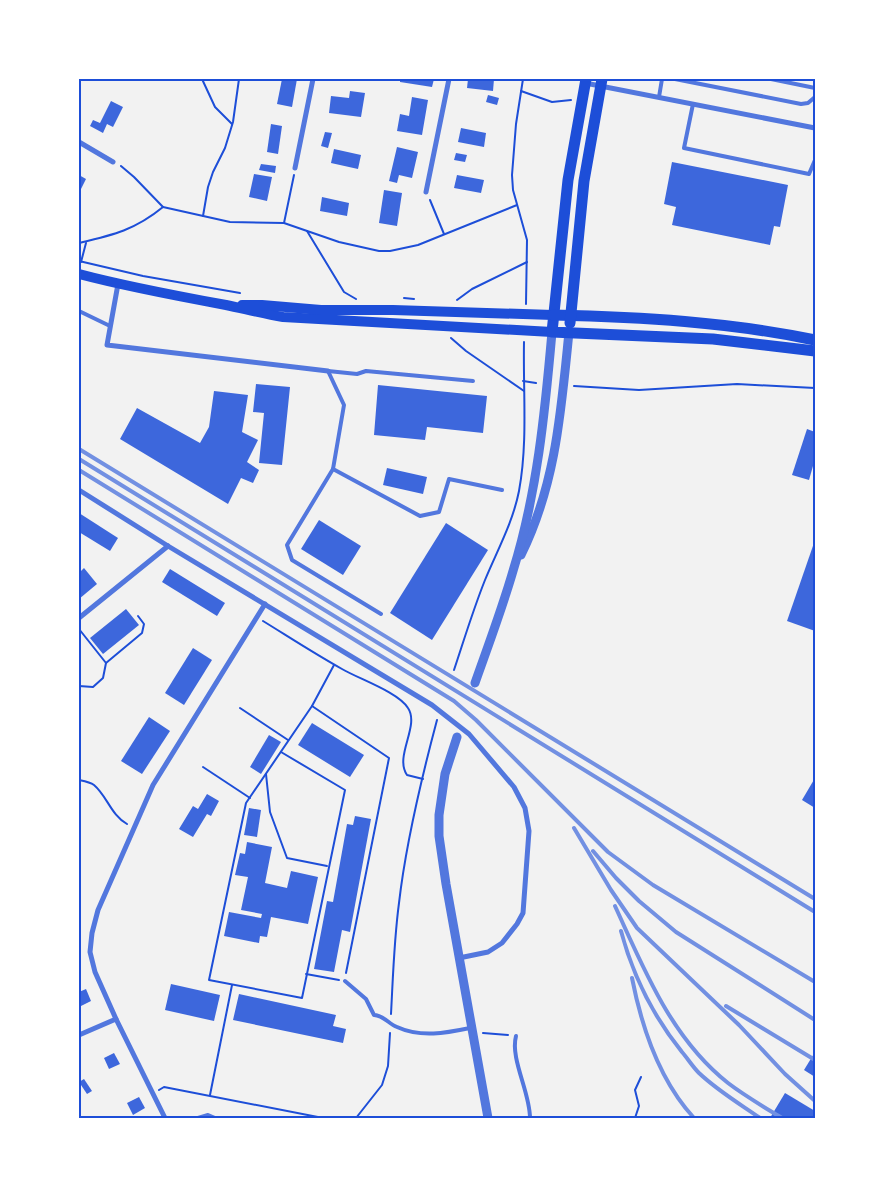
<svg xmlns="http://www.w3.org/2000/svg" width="894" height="1197" font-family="'Alegreya Sans',sans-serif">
  <rect width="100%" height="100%" fill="#f2f2f2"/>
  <!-- building -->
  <g fill="#3d67dc">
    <path d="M282,79H297L292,107L277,104Z"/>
    <path d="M400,79H434L432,87L400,82Z"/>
    <path d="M468,79H494L493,91L467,88Z"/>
    <path d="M350,91L365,93L361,117L329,113L331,96L349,98Z"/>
    <path d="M488,95L499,98L497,105L486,102Z"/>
    <path d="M412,97L428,100L422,135L397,131L400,114L409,116Z"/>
    <path d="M111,101L123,107L113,127L107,124L103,133L90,126L93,120L100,123Z"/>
    <path d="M271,124L282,126L278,154L267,152Z"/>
    <path d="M461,128L486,133L484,147L458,142Z"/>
    <path d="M325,132L332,133L328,148L321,146Z"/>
    <path d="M397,147L418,152L412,178L399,175L397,183L389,181Z"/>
    <path d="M334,149L361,155L358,169L331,163Z"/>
    <path d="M456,153L467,155L465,162L454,160Z"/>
    <path d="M672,162L788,185L780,227L774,226L770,245L672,225L676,207L664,204Z"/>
    <path d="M261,164L276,166L275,173L259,170Z"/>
    <path d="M254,174L272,177L267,201L249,197Z"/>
    <path d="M79,175L86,179L79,193Z"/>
    <path d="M457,175L484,180L481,193L454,188Z"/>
    <path d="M384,190L402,193L397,226L379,223Z"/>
    <path d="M322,197L349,203L347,216L320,211Z"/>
    <path d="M256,384L290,387L282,465L259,463L264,413L253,412Z"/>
    <path d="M378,385L487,396L483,433L427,427L425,440L374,435Z"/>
    <path d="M214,391L248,395L242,432L258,440L247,462L259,470L253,483L241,478L228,504L120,439L137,408L200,443L209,427Z"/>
    <path d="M807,429L815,432V459L809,480L792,475Z"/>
    <path d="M387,468L427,477L423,494L383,485Z"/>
    <path d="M79,513L118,538L110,551L79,532Z"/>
    <path d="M319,520L361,546L343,575L301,549Z"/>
    <path d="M446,523L488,550L432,640L390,613Z"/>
    <path d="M815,540V631L787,621Z"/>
    <path d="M84,568L97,584L79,599V573Z"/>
    <path d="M170,569L225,603L217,616L162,582Z"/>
    <path d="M126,609L139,625L103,654L90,638Z"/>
    <path d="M193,648L212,660L184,705L165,693Z"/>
    <path d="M149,717L170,731L142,774L121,761Z"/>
    <path d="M312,723L364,755L350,777L298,745Z"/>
    <path d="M269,735L281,742L261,774L250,767Z"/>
    <path d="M815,778V808L802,800Z"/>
    <path d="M207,794L219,801L211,816L207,814L193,837L179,829L193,806L198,809Z"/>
    <path d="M249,808L261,810L257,837L244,835Z"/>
    <path d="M355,816L371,819L350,932L342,930L334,972L314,969L327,901L333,902L347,824L353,825Z"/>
    <path d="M247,842L272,847L265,883L287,888L291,871L318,877L308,924L271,917L267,937L260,936L259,943L224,936L229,912L261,918L262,914L241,910L248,877L235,875L240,853L245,854Z"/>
    <path d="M171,984L220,995L214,1021L165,1010Z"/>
    <path d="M86,989L91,1001L79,1007V992Z"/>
    <path d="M239,994L336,1015L333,1026L346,1029L343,1043L233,1020Z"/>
    <path d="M815,1052V1077L804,1070Z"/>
    <path d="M114,1053L120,1064L109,1069L104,1058Z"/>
    <path d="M84,1079L92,1091L87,1094L79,1082Z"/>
    <path d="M785,1093L815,1111V1118H770Z"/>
    <path d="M139,1097L145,1108L133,1115L127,1103Z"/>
  </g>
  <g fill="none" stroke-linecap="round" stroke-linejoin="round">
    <!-- path -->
    <g stroke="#1d4ed8" stroke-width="2">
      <path d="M202,79L215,107L232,124"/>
      <path d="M523,79L516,124L512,175L513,190L527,240L526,304"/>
      <path d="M521,91L552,102L571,100"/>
      <path d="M121,166L134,177L163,207L230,222L284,223L339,242L379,251H390L418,245L517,205"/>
      <path d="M430,200L444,234"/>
      <path d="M203,216L208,187L213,172L225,148L233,122L239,79"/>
      <path d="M284,223L294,175"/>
      <path d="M307,231L344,292L356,299"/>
      <path d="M79,243C113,235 135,230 163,207"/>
      <path d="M79,261L143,276L240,293"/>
      <path d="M81,262L86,243"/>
      <path d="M404,298L414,299"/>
      <path d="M457,300L472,289L527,262"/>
      <path d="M451,338L466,351L524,391"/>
      <path d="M523,381L536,383"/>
      <path d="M574,386L639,390L737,384L815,388"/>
      <path d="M263,621C289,637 315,654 342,669C359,679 398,692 408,708C420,726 394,756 407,775L423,779"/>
      <path d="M79,629L106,663"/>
      <path d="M454,670C464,640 473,610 485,580C497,551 513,522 519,491C528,442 523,392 524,342"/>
      <path d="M79,686L93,687L103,678L106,663L142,633L144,624L138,616"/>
      <path d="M312,706L389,758L346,973"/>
      <path d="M240,708L288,740"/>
      <path d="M281,752L345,790L302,998L209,980L246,803L312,706L334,665"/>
      <path d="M203,767L250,798"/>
      <path d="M266,774L270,812L287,858L327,866"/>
      <path d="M79,780C84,781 90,782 94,785C107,796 111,815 127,824"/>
      <path d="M306,974L339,980"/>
      <path d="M391,1014C393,977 394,940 399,903C406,842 421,780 437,720"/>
      <path d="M483,1033L508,1035"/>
      <path d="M159,1090L164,1087L323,1118"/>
      <path d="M210,1095L232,985"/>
      <path d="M356,1118L382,1085L388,1066L390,1033"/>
      <path d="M635,1118L639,1106L635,1090L641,1077"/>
    </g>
    <!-- service -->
    <g stroke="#5277de" stroke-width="4">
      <path d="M675,79L801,104L808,103L815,97"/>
      <path d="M771,79L815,88"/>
      <path d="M659,97L662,79"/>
      <path d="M693,104L684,148L809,174L815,160"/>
      <path d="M79,311L110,326"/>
      <path d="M328,371L344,405L333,469L287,545L292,560L381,614"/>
      <path d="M328,371L357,374L366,371L473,381"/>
      <path d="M333,469L420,516L439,512L449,479L502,490"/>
      <path d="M345,981L366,999L374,1015C383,1015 389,1024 397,1027C421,1038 446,1033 470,1028"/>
      <path d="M516,1036C510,1059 530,1092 530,1118"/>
      <path d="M198,1118L208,1115L215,1118"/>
    </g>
    <!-- minor -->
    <g stroke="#5277de" stroke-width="5">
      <path d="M585,83L815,128"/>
      <path d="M79,142L113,162"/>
      <path d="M295,168L313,79"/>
      <path d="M426,192L449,79"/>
      <path d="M118,284L107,345L328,371"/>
      <path d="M79,490L168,546L432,705L469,734L514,787L525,808L529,831L523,913L517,924L502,943L488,952L459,958"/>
      <path d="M79,618L168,546"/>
      <path d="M79,1035L116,1019"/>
      <path d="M165,1118L116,1019L95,972L90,952L92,933L98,910L153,785L265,604"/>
    </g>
    <!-- tertiary -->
    <g stroke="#5277de" stroke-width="9">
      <path d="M521,555C556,484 561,411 569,332"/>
      <path d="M475,683C488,646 502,609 513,571C537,494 545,412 552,332"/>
      <path d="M457,737L445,774L439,815V836L446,884L488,1118"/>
    </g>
    <!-- secondary -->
    <g stroke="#1d4ed8" stroke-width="10">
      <path d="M79,274C128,287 177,296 226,305C245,309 264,314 283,317L552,332"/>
      <path d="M242,305H262L321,310H393L553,315"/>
    </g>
    <!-- primary -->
    <g stroke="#1d4ed8" stroke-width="11">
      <path d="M586,79L568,180L552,332L713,339L815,351"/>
      <path d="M553,315C641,317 729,322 815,340"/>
      <path d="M570,323L584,181L602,79"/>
    </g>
    <!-- rail -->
    <g stroke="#7290e2" stroke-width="4">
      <path d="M79,449L815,899"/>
      <path d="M79,459L815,912"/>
      <path d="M79,470L454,701L476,720L608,852L653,885L815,982"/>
      <path d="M574,828L611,890L637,928L739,1025L785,1074L815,1101"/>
      <path d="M593,851L616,878L639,901L676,932L815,1020"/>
      <path d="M615,906C644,969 671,1038 728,1083C745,1096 764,1107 782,1118"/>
      <path d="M621,931C633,976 653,1016 682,1052C688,1059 693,1067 699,1073C718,1091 740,1104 760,1118"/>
      <path d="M632,978C642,1029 659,1080 694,1118"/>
      <path d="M726,1006L815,1060"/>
    </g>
  </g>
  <!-- border -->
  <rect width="894" height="1197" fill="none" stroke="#ffffff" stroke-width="160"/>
  <rect x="80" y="80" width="734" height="1037" fill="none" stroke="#1d4ed8" stroke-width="2"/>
</svg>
